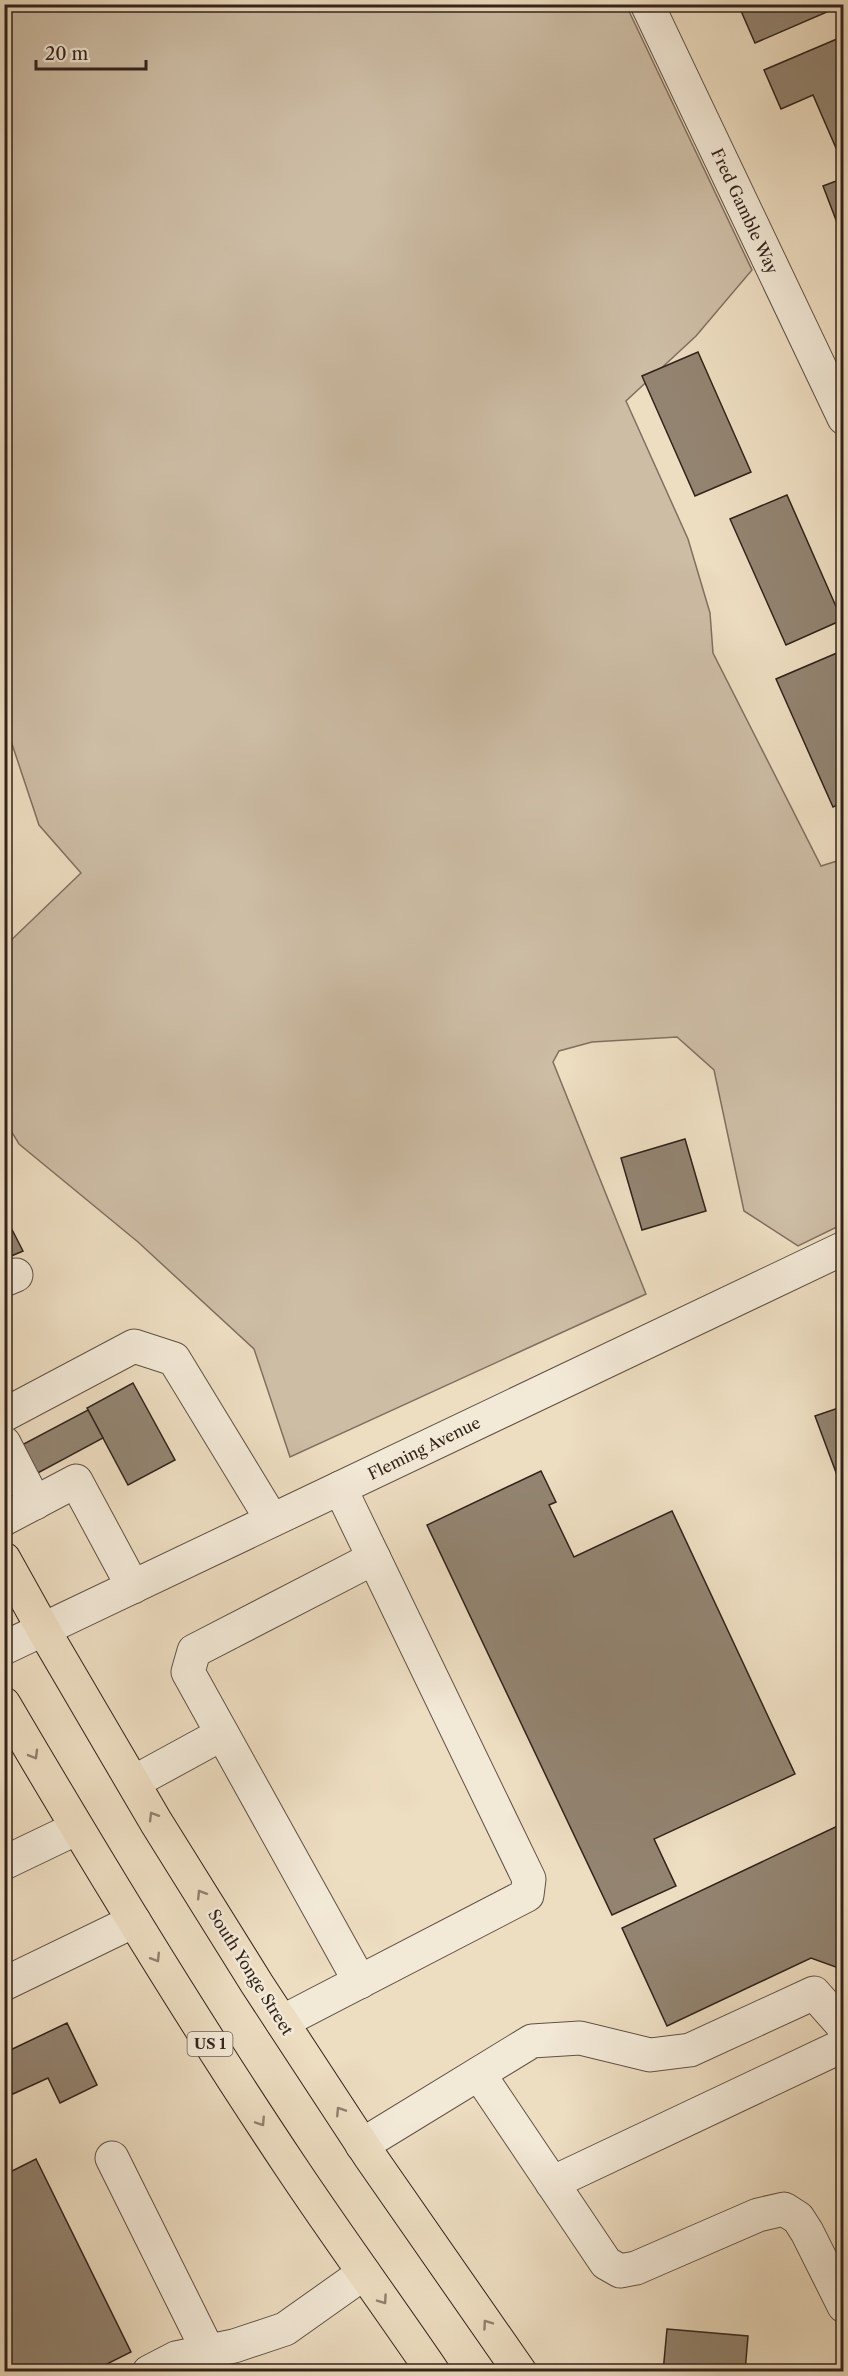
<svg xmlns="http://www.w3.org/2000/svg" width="848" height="2376" font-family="'Libre Caslon Text',serif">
  <rect width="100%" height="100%" fill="#edddc1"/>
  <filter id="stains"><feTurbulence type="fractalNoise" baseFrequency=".00333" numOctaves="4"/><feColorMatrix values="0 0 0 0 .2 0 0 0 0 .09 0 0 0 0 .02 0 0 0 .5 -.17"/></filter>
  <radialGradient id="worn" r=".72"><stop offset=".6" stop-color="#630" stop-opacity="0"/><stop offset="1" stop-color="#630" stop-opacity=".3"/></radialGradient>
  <!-- green -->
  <path fill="#cdbda5" stroke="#807060" stroke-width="1.5" d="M5,5H626L752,270L696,336L626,401L688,539L710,613L713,653L821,866L843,859V1224L798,1246L744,1211L714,1070L677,1037L592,1042L559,1051L553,1062L646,1294L290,1457L254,1349L138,1242L19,1144L5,1121V946L81,873L39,825L5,723Z"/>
  <!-- building -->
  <g fill="#938471" stroke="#32231a" stroke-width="1.5">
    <path d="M738,4H835L836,8L755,43Z"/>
    <path d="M844,36V145L836,148L813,95L781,109L764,70Z"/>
    <path d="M844,178V241L823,186Z"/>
    <path d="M698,352L751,472L695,496L642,376Z"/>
    <path d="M787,495L842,620L786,645L730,519Z"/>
    <path d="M844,650V802L833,807L776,679Z"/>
    <path d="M685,1139L706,1211L642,1230L621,1158Z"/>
    <path d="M4,1214L23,1251L4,1259Z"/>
    <path d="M133,1383L175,1460L128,1485L87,1408Z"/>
    <path d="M844,1406V1473L837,1475L815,1416Z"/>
    <path d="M88,1410L103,1438L34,1475L18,1447Z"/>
    <path d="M541,1471L556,1502L549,1505L574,1557L672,1511L795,1774L654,1839L676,1886L612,1915L427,1525Z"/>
    <path d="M844,1823V1970L811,1958L667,2026L622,1928Z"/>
    <path d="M67,2023L97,2085L60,2103L48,2078L4,2098V2053Z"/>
    <path d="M36,2159L131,2352L91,2372H4V2175Z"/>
    <path d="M667,2329L748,2336L745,2372H663Z"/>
  </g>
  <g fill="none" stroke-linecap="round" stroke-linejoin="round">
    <!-- minor casing -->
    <g stroke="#615244" stroke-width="35">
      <g id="minor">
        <path d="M647,4L844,418"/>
        <path d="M4,1280L16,1275"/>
        <path d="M4,1415L134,1346L174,1359L272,1520"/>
        <path d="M4,1443L35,1503"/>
        <path d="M4,1519L76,1481L133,1587"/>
        <path d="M4,1648L844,1248"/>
        <path d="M134,1782L222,1734"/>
        <path d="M4,1863L77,1828"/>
        <path d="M360,1982L188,1672L194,1651L374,1558"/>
        <path d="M4,1984L134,1921"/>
        <path d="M282,2022L527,1895L529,1879L340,1488"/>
        <path d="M479,2074L606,2263L620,2271L636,2268L758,2215L784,2209L798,2218L807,2232L844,2306"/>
        <path d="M362,2145L532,2041L580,2038L650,2055L690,2050L814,1993L844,2027"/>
        <path d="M112,2158L208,2351"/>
        <path d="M552,2183L844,2045"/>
        <path d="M149,2372L176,2358L234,2346L285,2329L364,2273"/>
      </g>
    </g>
    <!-- major casing -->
    <g stroke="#32231a" stroke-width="35">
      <g id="major">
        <path d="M4,1559L43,1629L156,1822L257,1984L369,2155L520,2372"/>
        <path d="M4,1704C96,1861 190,2016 291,2167C337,2236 386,2303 433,2372"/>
      </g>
    </g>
    <!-- minor -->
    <use href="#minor" stroke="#f3e9d7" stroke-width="33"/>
    <!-- major -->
    <use href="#major" stroke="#edddc1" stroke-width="33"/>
  </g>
  <!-- one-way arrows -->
  <defs><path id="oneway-chevron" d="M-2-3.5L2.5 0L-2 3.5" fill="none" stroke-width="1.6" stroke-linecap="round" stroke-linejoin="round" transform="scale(1.5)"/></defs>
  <g stroke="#90806e">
    <use href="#oneway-chevron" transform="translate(34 1755) rotate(60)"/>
    <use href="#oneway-chevron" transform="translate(153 1816) rotate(-121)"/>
    <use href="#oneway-chevron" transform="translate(201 1894) rotate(-122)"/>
    <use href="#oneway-chevron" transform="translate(156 1958) rotate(58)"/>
    <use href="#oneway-chevron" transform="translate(340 2111) rotate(-123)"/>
    <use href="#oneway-chevron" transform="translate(261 2122) rotate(57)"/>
    <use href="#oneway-chevron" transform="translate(383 2300) rotate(55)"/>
    <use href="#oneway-chevron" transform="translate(487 2324) rotate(-125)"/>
  </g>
  <g text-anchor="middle" stroke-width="5" stroke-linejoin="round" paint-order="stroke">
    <!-- shield labels -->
    <rect fill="#f3e9d7" stroke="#6c5e53" stroke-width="1.5" x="187.5" y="2032" width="45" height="24" rx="4.5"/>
    <g font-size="15" font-weight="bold" fill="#32231a">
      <text x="210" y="2049">US 1</text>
    </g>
    <!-- street labels -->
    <g font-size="16" fill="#32231a" stroke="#f3e9d7">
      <text transform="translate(745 211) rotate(65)" y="6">Fred Gamble Way</text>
      <text transform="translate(424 1448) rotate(-26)" y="6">Fleming Avenue</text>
      <text transform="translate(251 1972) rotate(58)" y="6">South Yonge Street</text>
    </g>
  </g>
  <!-- margin -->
  <rect width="848" height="2376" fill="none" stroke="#edddc1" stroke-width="24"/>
  <rect x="6" y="6" width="836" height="2364" fill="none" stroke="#32231a" stroke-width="3"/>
  <rect x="12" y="12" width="824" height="2352" fill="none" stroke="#32231a" stroke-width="1.5"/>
  <!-- scale -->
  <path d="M36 60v9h110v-9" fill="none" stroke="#32231a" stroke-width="3"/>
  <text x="45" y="60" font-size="18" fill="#32231a" stroke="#f3e9d7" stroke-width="4.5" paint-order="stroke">20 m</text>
  <rect width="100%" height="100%" filter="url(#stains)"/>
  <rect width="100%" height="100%" fill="url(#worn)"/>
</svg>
